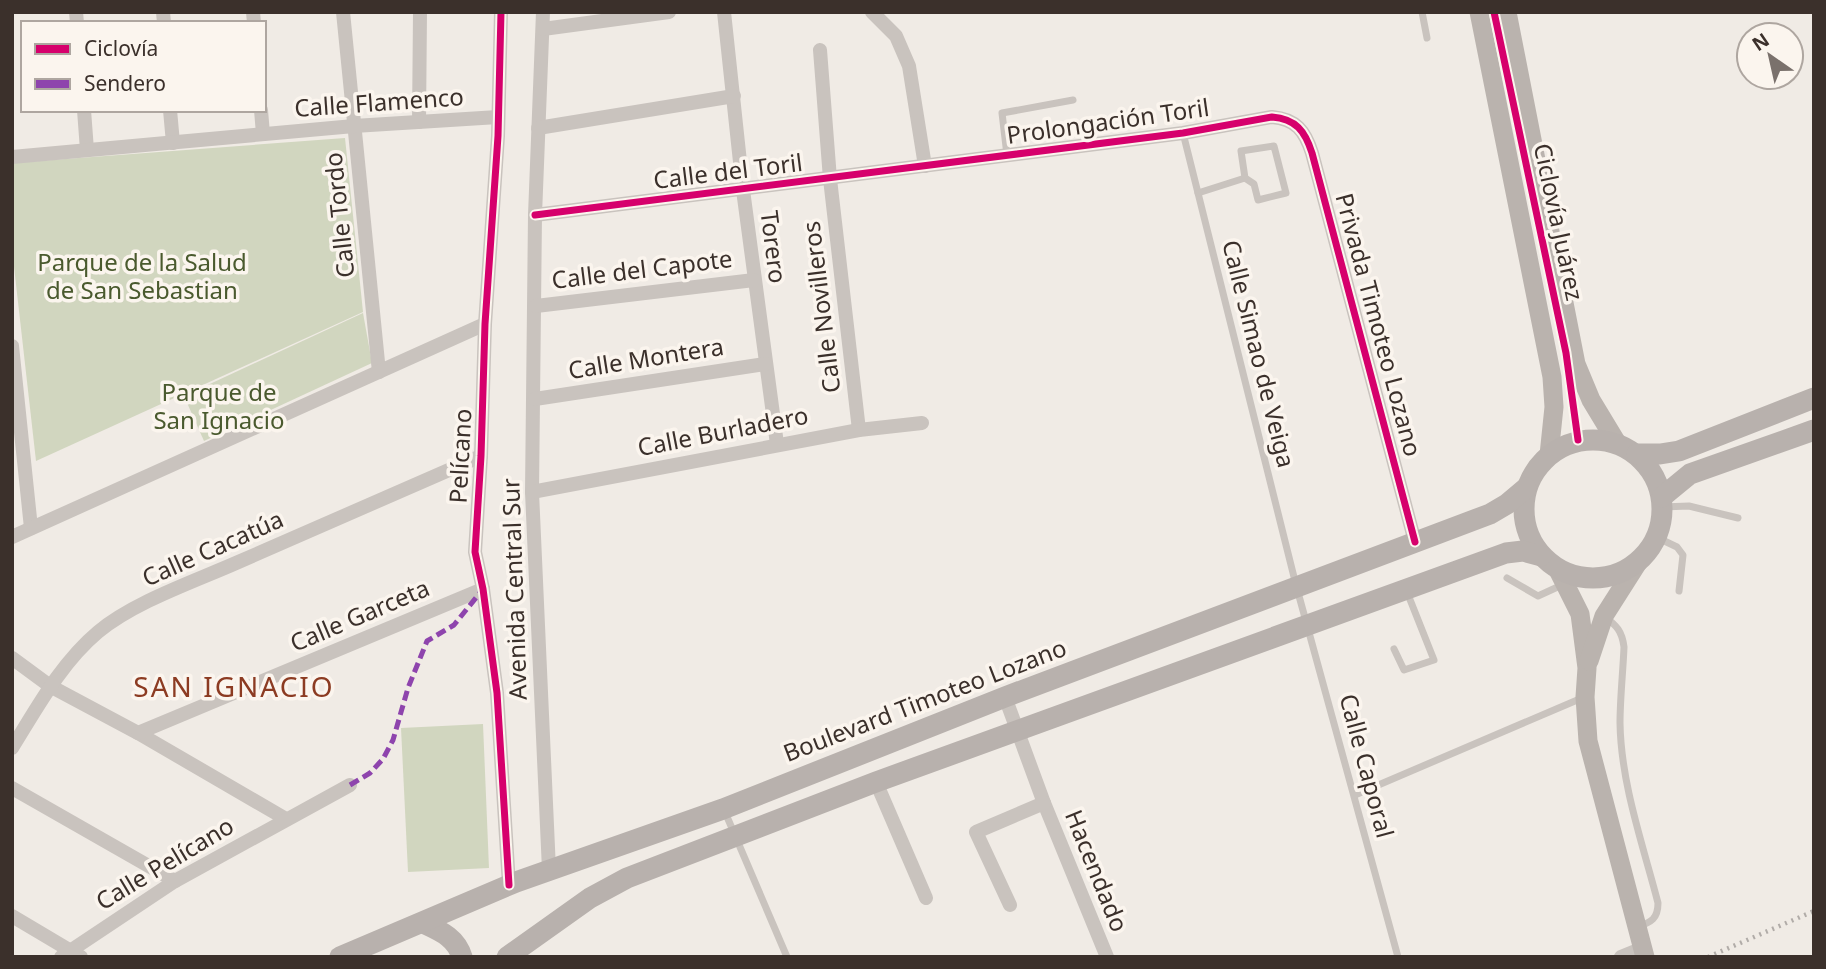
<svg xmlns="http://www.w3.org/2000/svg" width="1826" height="969" font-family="'Noto Sans',sans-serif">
  <rect width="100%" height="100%" fill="#f0ebe5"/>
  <!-- green -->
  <g fill="#d1d6bf">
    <path d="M345,138L363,312L36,461L12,249V163Z"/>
    <path d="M363,313L372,363L204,441L184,396Z"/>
    <path d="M483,724L489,868L408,872L401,728Z"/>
  </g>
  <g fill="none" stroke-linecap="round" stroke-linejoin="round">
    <!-- service -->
    <g stroke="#c9c3be" stroke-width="7">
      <path d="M1422,12L1427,38"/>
      <path d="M1183,133L1296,585L1398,957"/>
      <path d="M1274,146L1286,193L1258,200L1254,184L1245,178L1241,151Z"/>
      <path d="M1007,155L1002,113L1073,100"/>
      <path d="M1198,193L1245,178"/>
      <path d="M1662,507L1689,506L1738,518"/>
      <path d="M1656,537L1677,547L1683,555L1679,591"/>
      <path d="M1507,578L1538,596L1562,585"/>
      <path d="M1604,616C1617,626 1622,631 1624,647C1623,672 1620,698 1620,723C1621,784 1643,845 1658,903C1658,919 1651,922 1638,927"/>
      <path d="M1394,649L1404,670L1434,660L1407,592"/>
      <path d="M1355,795L1582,698"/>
      <path d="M725,812L787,957"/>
    </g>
    <!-- minor -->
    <g stroke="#c9c3be" stroke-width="14">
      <path d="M76,12L77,23"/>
      <path d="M163,12L164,23"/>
      <path d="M253,12L254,23"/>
      <path d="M343,12L379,372"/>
      <path d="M501,12L498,136L485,324L481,456L475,552L483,589L497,693L509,885"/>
      <path d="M543,12L535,215L532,492L549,870"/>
      <path d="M724,12L743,190L777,444"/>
      <path d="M872,12L896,36L909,66L925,166"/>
      <path d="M543,29L669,12"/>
      <path d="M820,50L830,179L859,430"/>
      <path d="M84,110L87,150"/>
      <path d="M170,110L173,143"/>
      <path d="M261,110L263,134"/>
      <path d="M419,122L420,12"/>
      <path d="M538,128L734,96"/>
      <path d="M12,157L354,126L498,117"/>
      <path d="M535,215L1183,133L1272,117C1296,119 1305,131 1312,153L1415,542"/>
      <path d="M536,306L754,280"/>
      <path d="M12,346L31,528"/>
      <path d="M535,399L765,364"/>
      <path d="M532,492L859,430L922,423"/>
      <path d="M12,537L485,324"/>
      <path d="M12,658L50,686L138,733L286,819"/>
      <path d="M1005,697L1044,803L1107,957"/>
      <path d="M138,733L483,589"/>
      <path d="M12,748C37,708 61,663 98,632C134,602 193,582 236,563C318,527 400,492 481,456"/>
      <path d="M876,782L926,898"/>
      <path d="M12,788L175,881"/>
      <path d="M1010,905L976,832L1044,803"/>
      <path d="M12,916L81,957"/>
      <path d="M61,957L175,881L350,785"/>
      <path d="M1621,957L1643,948"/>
    </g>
    <!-- secondary -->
    <g stroke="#bab3ae" stroke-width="19">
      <path d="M1479,12L1552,377L1554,407L1549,455"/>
      <path d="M1507,12L1576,364L1591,400L1617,443"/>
      <path d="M1557,568L1580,614L1587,668L1585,697L1588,741L1645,957"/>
      <path d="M1589,661L1604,616L1639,561"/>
    </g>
    <!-- primary -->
    <g stroke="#b8b1ad" stroke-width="21">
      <circle cx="1593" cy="509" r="69"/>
      <path d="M1637,454H1660L1679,451L1814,398"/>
      <path d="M1662,497L1690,474L1814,430"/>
      <path d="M423,923C440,931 456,937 462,957"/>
      <path d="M340,957L516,882L723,809L1005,697L1490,514L1507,504L1526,488"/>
      <path d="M507,957L590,898L627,878L876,782L1506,553L1523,551L1541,556"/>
    </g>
    <!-- rail -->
    <path stroke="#b1aca8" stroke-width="4.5" stroke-dasharray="2 5" stroke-linecap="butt" d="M1708,957L1814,911"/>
    <!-- quiet -->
    <path stroke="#8e44ad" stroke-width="5" stroke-dasharray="10 5" stroke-linecap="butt" d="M350,785L370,773L383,759L393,740L408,688L427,641L454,625L483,589"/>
    <!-- cycleway casing -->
    <g stroke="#fbf5ee" stroke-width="11">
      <g id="cycleway">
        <path d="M501,12L498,136L485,324L481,456L475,552L483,589L497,693L509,885"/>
        <path d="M1494,12L1566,353L1578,440"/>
        <path d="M535,215L1183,133L1272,117C1296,119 1305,131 1312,153L1415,542"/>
      </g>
    </g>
    <!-- cycleway -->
    <use href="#cycleway" stroke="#d6006c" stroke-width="7"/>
  </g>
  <g text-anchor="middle" stroke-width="7" stroke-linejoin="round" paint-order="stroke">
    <!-- street labels -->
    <g font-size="24" fill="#3b302b" stroke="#fbf5ee">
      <text transform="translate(379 103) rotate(-4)" y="8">Calle Flamenco</text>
      <text transform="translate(1108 122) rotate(-8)" y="8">Prolongación Toril</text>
      <text transform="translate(728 172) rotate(-7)" y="8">Calle del Toril</text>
      <text transform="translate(340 215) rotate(-96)" y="8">Calle Tordo</text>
      <text transform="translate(1558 222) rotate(78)" y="8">Ciclovía Juárez</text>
      <text transform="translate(773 247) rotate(83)" y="8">Torero</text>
      <text transform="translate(642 270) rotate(-7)" y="8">Calle del Capote</text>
      <text transform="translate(822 307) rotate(-97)" y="8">Calle Novilleros</text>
      <text transform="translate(1378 325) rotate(75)" y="8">Privada Timoteo Lozano</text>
      <text transform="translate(1258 354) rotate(76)" y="8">Calle Simao de Veiga</text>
      <text transform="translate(646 359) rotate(-9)" y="8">Calle Montera</text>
      <text transform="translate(723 432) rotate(-11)" y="8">Calle Burladero</text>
      <text transform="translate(461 456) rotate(-87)" y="8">Pelícano</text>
      <text transform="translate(213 549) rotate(-24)" y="8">Calle Cacatúa</text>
      <text transform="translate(515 589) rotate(-92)" y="8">Avenida Central Sur</text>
      <text transform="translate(360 616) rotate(-23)" y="8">Calle Garceta</text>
      <text transform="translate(925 701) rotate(-21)" y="8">Boulevard Timoteo Lozano</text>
      <text transform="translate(1366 766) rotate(75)" y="8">Calle Caporal</text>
      <text transform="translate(165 864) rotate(-31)" y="8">Calle Pelícano</text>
      <text transform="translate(1096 871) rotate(68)" y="8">Hacendado</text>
    </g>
    <!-- park labels -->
    <g font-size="24" fill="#4a5a2e" stroke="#fbf5ee">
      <text x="142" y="271">Parque de la Salud<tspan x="142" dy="28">de San Sebastian</tspan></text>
      <text x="219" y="401">Parque de<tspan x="219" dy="28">San Ignacio</tspan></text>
    </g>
    <!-- quarter labels -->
    <g font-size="28" letter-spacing="2" fill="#8c3b22" stroke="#fbf5ee">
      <text x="234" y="697">SAN IGNACIO</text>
    </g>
  </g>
  <!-- border -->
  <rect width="1826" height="969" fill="none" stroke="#3b302b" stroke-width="28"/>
  <!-- legend -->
  <rect x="21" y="21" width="245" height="91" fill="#fbf5ee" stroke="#aea6a0" stroke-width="2"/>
  <rect x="35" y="44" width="35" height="10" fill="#d6006c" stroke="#aea6a0" stroke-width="2"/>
  <text x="84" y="56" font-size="21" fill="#3b302b">Ciclovía</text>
  <rect x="35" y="79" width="35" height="10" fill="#8e44ad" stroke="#aea6a0" stroke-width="2"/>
  <text x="84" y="91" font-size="21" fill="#3b302b">Sendero</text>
  <!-- north arrow -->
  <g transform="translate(1770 56) rotate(326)"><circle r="33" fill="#fbf5ee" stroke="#aea6a0" stroke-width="2"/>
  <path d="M0-5L12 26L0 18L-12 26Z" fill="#7a716c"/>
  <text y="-10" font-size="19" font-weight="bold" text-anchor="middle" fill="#3b302b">N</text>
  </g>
</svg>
